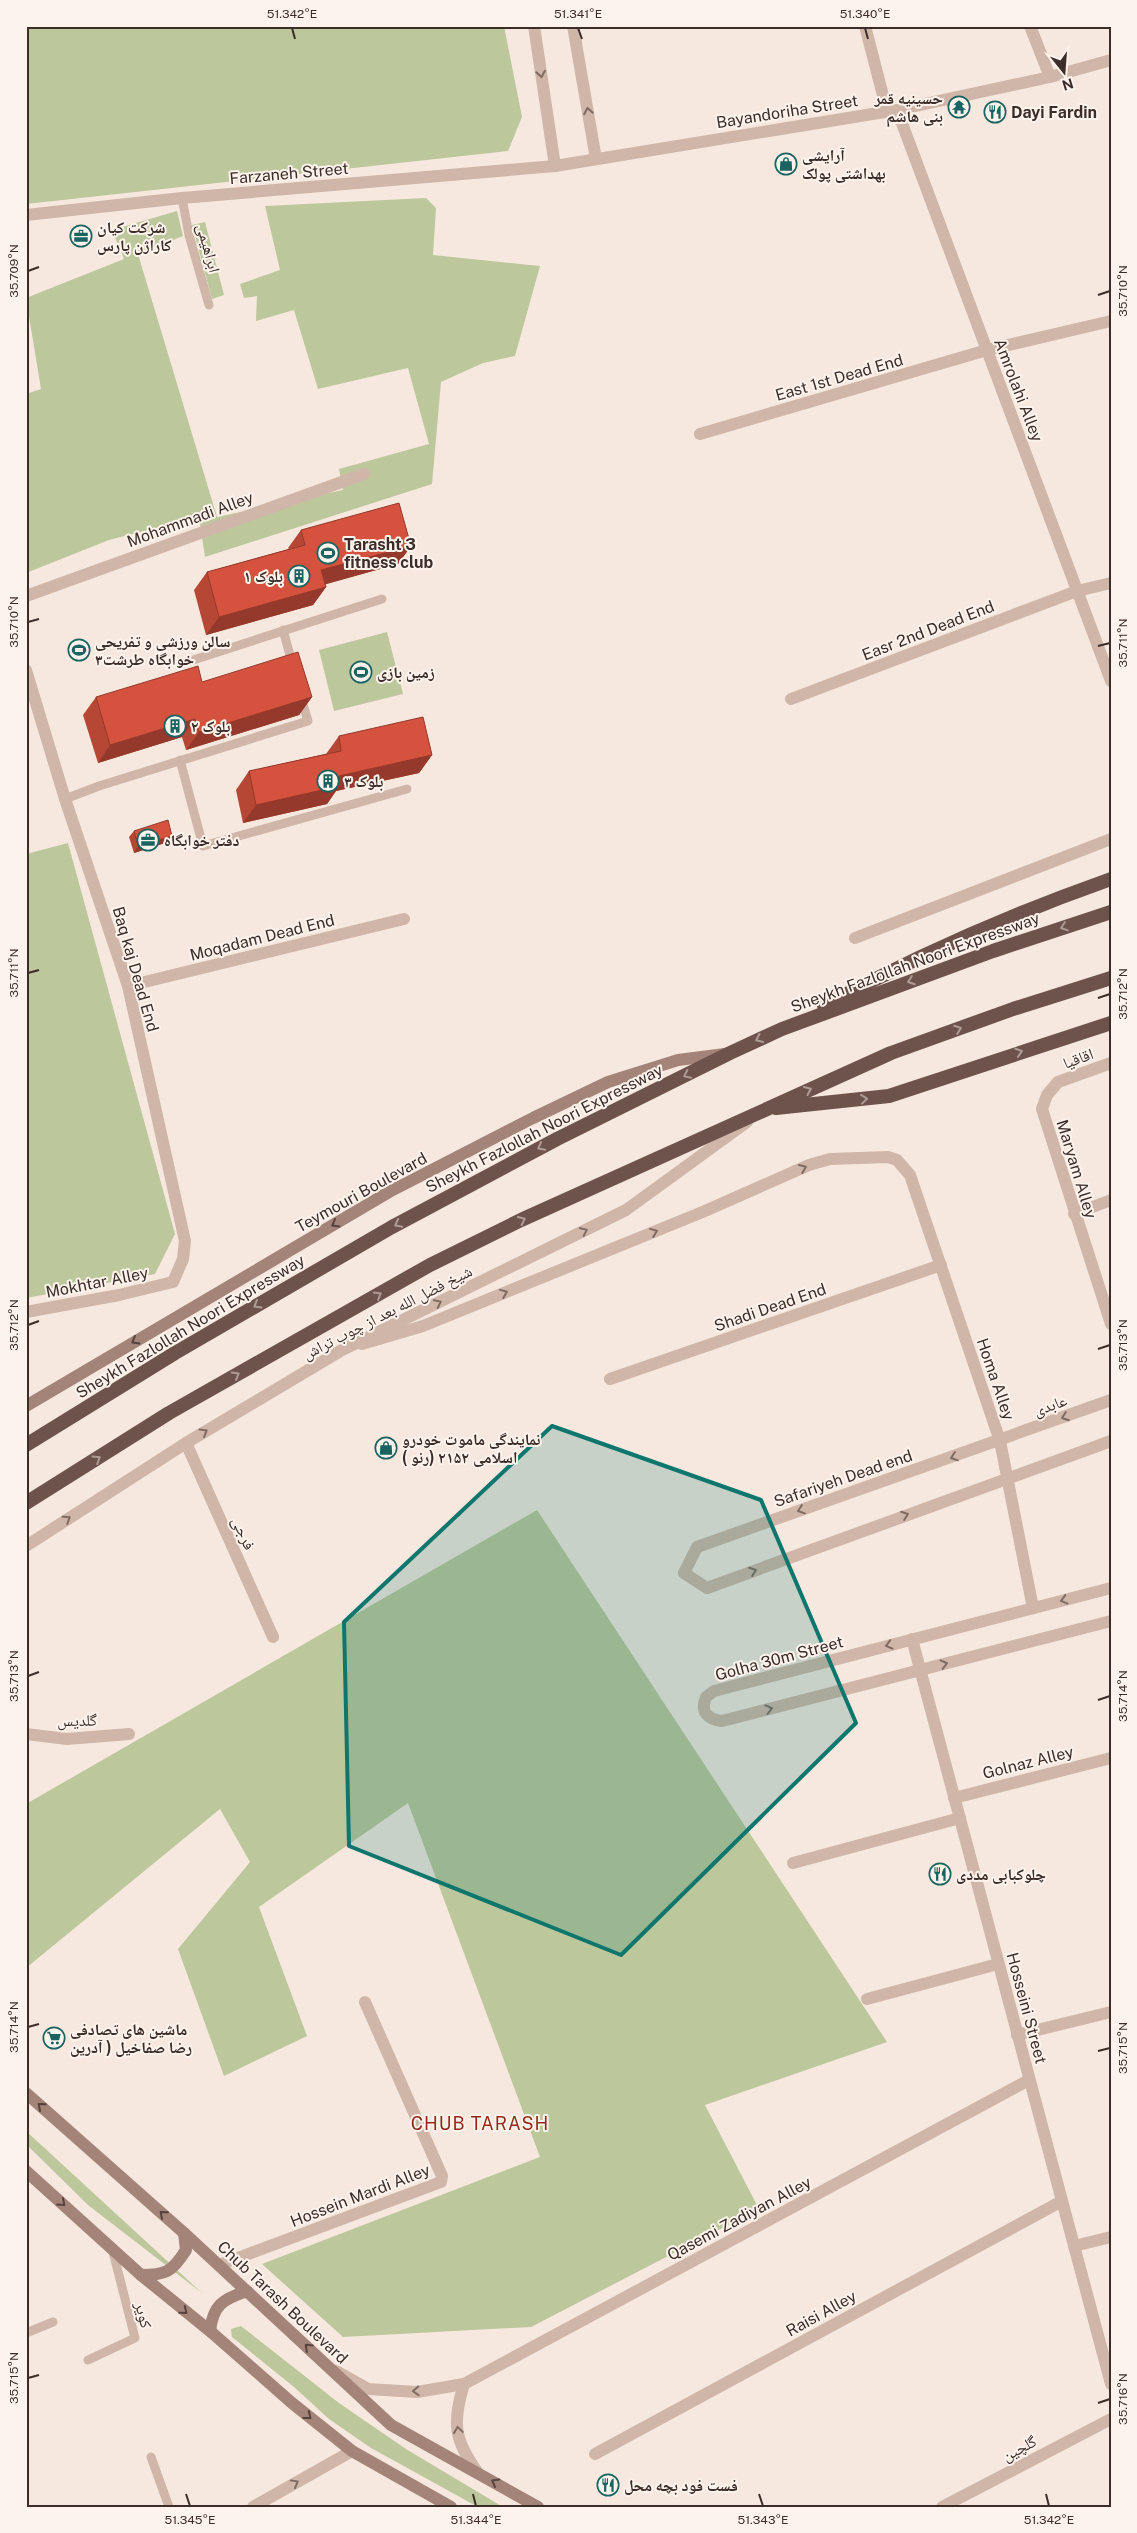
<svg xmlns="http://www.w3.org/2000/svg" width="1137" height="2533" font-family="'Public Sans','Noto Naskh Arabic',sans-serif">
  <rect width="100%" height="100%" fill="#f6e8de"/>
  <!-- green -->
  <g fill="#bdc79c">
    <path d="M26,26H504L522,117L508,151L26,204Z"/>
    <path d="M426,198L436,208L433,255L540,266L515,356L483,363L441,382L432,484L205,557L199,517L109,540L26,573V394L41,389L26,298L124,259L112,230L177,211L183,236L138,254L217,517L343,490L339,469L429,444L408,368L318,389L294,310L256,321L257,296L244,298L240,284L280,270L265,206Z"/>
    <path d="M205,222L224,295L212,299L192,225Z"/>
    <path d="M387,632L403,694L334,711L319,650Z"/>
    <path d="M68,843L175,1234L155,1274L26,1298V854Z"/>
    <path d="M537,1510L887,2042L705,2105L759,2209L531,2327L343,2337L262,2264L540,2157L408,1803L259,1907L307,2036L224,2076L178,1949L250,1862L220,1809L26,1968V1804Z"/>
    <path d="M26,2131L202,2293L88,2205L26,2144Z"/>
    <path d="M241,2326L339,2403L406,2449L503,2507H478L371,2448L329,2419L294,2387L232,2337L231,2329Z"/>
  </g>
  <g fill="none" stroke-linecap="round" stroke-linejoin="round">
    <!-- service -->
    <g stroke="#d0b6a8" stroke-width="9">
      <path d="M182,198L189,235L209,305"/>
      <path d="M283,630L293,666"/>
      <path d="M190,661L382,599"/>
      <path d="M180,760L203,846L407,789"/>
      <path d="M65,799L99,786L308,721L301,698"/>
      <path d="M26,2333L53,2322"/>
      <path d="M88,2360L135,2338L112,2248"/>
      <path d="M151,2457L169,2507"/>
    </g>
    <!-- minor -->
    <g stroke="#d0b6a8" stroke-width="12">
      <path d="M865,26L887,111"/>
      <path d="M1030,26L1050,77"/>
      <path d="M897,110L1111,681"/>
      <path d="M26,215L182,198L555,166L897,110L1050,77L1111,60"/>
      <path d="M700,434L987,350L1111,321"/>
      <path d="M26,596L364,474"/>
      <path d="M26,670L65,799L128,986L185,1241L183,1259L173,1282L119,1295L26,1312"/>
      <path d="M791,699L1077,591L1111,583"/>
      <path d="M855,938L1111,839"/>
      <path d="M128,986L404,919"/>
      <path d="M1111,1063L1058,1082L1047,1095L1042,1109L1111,1324"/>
      <path d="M1074,1214L1111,1200"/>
      <path d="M362,1344L423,1326L705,1211L809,1165L830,1159L888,1157L897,1160L910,1175L1000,1441L1033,1608"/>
      <path d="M610,1379L941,1265"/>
      <path d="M1111,1400L697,1547L684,1573L707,1588L1111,1441"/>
      <path d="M186,1443L273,1637"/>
      <path d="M1111,1588L714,1691L706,1697C700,1712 707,1719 722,1721L1111,1621"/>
      <path d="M26,1734L67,1739L129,1734"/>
      <path d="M954,1798L1111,1758"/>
      <path d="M793,1863L960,1818"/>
      <path d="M867,1999L998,1964"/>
      <path d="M1017,2035L1111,2012"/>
      <path d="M1074,2246L1111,2237"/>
      <path d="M219,2265L441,2182L442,2176L365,2002"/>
      <path d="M336,2371L368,2389L417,2392L464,2384L1029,2080"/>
      <path d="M464,2384C452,2423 454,2440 478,2473"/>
      <path d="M595,2454L1062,2201"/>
      <path d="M942,2507L1111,2419"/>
    </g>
    <!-- tertiary -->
    <g stroke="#d0b6a8" stroke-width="12">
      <path d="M534,26L555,166"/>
      <path d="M573,26L596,159"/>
      <path d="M26,1546L186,1443L342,1350L626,1210L747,1122"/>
      <path d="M912,1639L1111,2384"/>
      <path d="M253,2507L352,2451"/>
    </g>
    <!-- secondary -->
    <g stroke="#a48479" stroke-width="12">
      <path d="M26,1406L389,1192L533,1118L608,1082L678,1060L725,1054"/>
      <path d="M26,2093L184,2233L391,2425L538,2507"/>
      <path d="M26,2171L141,2275L210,2331L292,2403L352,2451L451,2507"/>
      <path d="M141,2275C166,2275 172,2272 186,2250L184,2233"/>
      <path d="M210,2331C213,2305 223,2299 247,2291"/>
    </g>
    <!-- trunk -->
    <g stroke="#6e534c" stroke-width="14">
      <path d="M824,1006C916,956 1012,914 1111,879"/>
      <path d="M776,1108L889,1096L1111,1023"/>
      <path d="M26,1445L175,1353L392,1227L557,1139L730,1053L782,1029L993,951L1111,912"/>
      <path d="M26,1503L169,1413L430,1265L521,1220L891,1053L1013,1009L1111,978"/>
    </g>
  </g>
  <!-- wall -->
  <g fill="#b64735">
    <path d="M301,530L411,546L398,564L325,584L326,587L313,605L206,635L194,590L207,572L289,549L288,548Z"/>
    <path d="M202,682L312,697L299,715L186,750L182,737L98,763L83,715L96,697Z"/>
    <path d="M339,736L432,755L419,773L336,791L327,804L243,823L236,790L249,771L326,754Z"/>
    <path d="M134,831L172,836L168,842L134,853L129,837Z"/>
  </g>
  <!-- shaded-wall -->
  <g fill="#94392b">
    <path d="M411,546L398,564L309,589L321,570Z"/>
    <path d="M326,587L313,605L206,635L219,617Z"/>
    <path d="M312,697L299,715L186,750L199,732Z"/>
    <path d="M195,719L182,737L98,763L110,745Z"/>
    <path d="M432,755L419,773L336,791L327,804L243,823L256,805L339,776Z"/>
    <path d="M172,836L168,842L134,853L138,846Z"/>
  </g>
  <!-- building -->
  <g fill="#d4523e" stroke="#94392b">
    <path d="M399,503L411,546L321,570L326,587L219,617L207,572L305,545L301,530Z"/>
    <path d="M298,652L312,697L199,732L195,719L110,745L96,697L198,666L202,682Z"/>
    <path d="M423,717L432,755L339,776L340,786L256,805L249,771L341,751L339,736Z"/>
    <path d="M168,820L172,836L138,846L134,831Z"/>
  </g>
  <!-- one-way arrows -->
  <defs><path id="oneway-chevron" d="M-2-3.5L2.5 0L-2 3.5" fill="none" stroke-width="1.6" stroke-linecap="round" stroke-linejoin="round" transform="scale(1.25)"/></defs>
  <g stroke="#7f6b62">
    <use href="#oneway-chevron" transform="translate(541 74) rotate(81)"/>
    <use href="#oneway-chevron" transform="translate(588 111) rotate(-100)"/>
    <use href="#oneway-chevron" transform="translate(803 1168) rotate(-23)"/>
    <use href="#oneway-chevron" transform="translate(584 1231) rotate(-26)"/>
    <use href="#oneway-chevron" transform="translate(654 1232) rotate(-22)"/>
    <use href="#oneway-chevron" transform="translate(504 1293) rotate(-22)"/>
    <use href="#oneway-chevron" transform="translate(438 1303) rotate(-26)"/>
    <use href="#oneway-chevron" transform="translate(1065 1417) rotate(160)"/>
    <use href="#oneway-chevron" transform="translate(204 1432) rotate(-31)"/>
    <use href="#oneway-chevron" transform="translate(954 1457) rotate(161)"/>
    <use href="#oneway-chevron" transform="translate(801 1510) rotate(161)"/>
    <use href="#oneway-chevron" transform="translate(905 1515) rotate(-20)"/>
    <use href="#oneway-chevron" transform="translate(67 1519) rotate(-33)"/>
    <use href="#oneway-chevron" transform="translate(753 1571) rotate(-20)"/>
    <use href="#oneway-chevron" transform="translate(1064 1600) rotate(165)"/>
    <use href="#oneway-chevron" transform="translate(889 1645) rotate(165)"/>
    <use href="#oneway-chevron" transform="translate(944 1664) rotate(-14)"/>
    <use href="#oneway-chevron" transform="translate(769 1709) rotate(-14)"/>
    <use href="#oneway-chevron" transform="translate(416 2391) rotate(177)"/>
    <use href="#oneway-chevron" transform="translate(458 2430) rotate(-98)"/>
    <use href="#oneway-chevron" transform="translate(295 2483) rotate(-29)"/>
  </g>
  <g stroke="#ae9b94">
    <use href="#oneway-chevron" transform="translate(1064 927) rotate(161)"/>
    <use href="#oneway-chevron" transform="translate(911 981) rotate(160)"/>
    <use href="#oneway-chevron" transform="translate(958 1029) rotate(-20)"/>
    <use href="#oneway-chevron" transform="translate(759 1039) rotate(155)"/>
    <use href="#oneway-chevron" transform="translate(1019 1052) rotate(-18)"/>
    <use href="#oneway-chevron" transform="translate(687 1075) rotate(154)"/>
    <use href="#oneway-chevron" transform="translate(808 1090) rotate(-24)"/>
    <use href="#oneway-chevron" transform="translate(864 1099) rotate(-6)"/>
    <use href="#oneway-chevron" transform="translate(541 1147) rotate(152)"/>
    <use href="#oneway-chevron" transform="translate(522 1220) rotate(-25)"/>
    <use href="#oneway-chevron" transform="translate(398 1224) rotate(152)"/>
    <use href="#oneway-chevron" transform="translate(378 1295) rotate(-30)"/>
    <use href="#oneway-chevron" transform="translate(257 1305) rotate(150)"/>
    <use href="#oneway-chevron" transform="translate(236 1375) rotate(-30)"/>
    <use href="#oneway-chevron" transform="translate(97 1459) rotate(-32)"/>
  </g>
  <g stroke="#56433d">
    <use href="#oneway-chevron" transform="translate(335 1224) rotate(150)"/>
    <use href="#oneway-chevron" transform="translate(135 1341) rotate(150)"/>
    <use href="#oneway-chevron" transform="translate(41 2106) rotate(-139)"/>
    <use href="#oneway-chevron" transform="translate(62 2203) rotate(42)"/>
    <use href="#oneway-chevron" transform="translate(163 2214) rotate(-139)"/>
    <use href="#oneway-chevron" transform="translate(184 2311) rotate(39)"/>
    <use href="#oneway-chevron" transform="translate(308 2347) rotate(-137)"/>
    <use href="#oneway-chevron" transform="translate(308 2416) rotate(38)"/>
    <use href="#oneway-chevron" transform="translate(495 2482) rotate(-150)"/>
  </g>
  <!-- marked area -->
  <path fill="#0f766e" fill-opacity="0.2" stroke="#0f766e" stroke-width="4" stroke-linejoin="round" d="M552,1426L761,1500L856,1723L621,1955L349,1846L344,1622Z"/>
  <!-- ticks -->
  <path fill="none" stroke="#3c2d29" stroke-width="2" d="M292,28L295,39M578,28L582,39M865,28L868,39M28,271L39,267M1098,295L1110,291M28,622L39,619M1098,646L1110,643M28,973L39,970M1098,998L1110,994M28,1325L39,1321M1098,1349L1110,1345M28,1676L39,1672M1098,1700L1110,1696M28,2027L39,2024M1098,2051L1110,2048M28,2378L39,2375M1098,2403L1110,2399M186,2494L190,2506M473,2494L476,2506M759,2494L763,2506M1046,2494L1049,2506"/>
  <!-- icons -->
  <defs>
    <g id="temple-ring" transform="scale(1.125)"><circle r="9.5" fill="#fcf3ec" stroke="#196360" stroke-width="1.5"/><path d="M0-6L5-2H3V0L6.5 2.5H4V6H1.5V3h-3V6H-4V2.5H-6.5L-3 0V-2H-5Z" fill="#196360"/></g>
    <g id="restaurant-ring" transform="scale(1.125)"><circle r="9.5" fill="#fcf3ec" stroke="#196360" stroke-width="1.5"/><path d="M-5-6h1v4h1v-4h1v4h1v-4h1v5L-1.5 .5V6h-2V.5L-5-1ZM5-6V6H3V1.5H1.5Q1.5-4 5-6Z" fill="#196360"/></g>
    <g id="shop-ring" transform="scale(1.125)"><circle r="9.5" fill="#fcf3ec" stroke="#196360" stroke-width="1.5"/><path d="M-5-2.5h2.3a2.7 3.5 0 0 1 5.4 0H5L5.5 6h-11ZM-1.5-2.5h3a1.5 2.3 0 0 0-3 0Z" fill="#196360"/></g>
    <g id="office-ring" transform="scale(1.125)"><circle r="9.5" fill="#fcf3ec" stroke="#196360" stroke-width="1.5"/><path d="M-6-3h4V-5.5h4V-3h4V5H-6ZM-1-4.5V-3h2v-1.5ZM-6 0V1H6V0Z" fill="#196360"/></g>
    <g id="stadium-ring" transform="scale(1.125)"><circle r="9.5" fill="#fcf3ec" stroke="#196360" stroke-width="1.5"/><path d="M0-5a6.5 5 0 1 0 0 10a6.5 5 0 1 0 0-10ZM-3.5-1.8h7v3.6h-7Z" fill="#196360"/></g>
    <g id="building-ring" transform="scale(1.125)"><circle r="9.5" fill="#fcf3ec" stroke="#196360" stroke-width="1.5"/><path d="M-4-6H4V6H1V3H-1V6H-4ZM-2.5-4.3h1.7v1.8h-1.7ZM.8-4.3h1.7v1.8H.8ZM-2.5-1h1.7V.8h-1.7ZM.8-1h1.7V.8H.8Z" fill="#196360"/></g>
    <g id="supermarket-ring" transform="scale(1.125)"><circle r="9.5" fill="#fcf3ec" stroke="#196360" stroke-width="1.5"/><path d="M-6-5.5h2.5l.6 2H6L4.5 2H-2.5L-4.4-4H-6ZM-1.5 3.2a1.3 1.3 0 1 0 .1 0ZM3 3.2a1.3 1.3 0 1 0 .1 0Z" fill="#196360"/></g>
  </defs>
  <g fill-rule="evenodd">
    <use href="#temple-ring" x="959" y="107"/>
    <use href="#restaurant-ring" x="995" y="112"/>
    <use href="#shop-ring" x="786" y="164"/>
    <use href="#office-ring" x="81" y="236"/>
    <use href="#stadium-ring" x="328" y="553"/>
    <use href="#building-ring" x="299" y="576"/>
    <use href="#stadium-ring" x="79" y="650"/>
    <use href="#stadium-ring" x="361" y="672"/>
    <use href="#building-ring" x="175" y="726"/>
    <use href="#building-ring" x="328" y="781"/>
    <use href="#office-ring" x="148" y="840"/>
    <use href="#shop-ring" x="386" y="1448"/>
    <use href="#restaurant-ring" x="940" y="1874"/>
    <use href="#supermarket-ring" x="54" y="2038"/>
    <use href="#restaurant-ring" x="608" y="2485"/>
  </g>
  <g text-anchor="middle" stroke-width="4" stroke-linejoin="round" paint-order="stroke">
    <!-- poi labels -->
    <g font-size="16" font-weight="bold" fill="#3c2d29" stroke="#fcf3ec" text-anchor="start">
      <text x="943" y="104" text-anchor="end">حسینیه قمر<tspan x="943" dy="18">بنی هاشم</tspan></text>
      <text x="1011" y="118">Dayi Fardin</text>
      <text x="802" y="161">آرایشی<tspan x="802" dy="18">بهداشتی پولک</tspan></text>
      <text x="97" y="233">شرکت کیان‌<tspan x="97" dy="18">کاراژن پارس</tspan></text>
      <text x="344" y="550">Tarasht 3<tspan x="344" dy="18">fitness club</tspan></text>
      <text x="283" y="582" text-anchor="end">بلوک ۱</text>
      <text x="95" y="647">سالن ورزشی و تفریحی<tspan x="95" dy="18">خوابگاه طرشت۳</tspan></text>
      <text x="377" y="678">زمین بازی</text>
      <text x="191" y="732">بلوک ۲</text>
      <text x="344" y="787">بلوک ۳</text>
      <text x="164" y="846">دفتر خوابگاه</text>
      <text x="402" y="1445">نمایندگی ماموت خودرو<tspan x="402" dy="18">( رنو) اسلامی ۲۱۵۲</tspan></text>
      <text x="956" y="1880">چلوکبابی مددی</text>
      <text x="70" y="2035">ماشین های تصادفی<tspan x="70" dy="18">رضا صفاخیل ( آدرین</tspan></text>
      <text x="624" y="2491">فست فود بچه محل</text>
    </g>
    <!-- street labels -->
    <g font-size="16" fill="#3c2d29" stroke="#fcf3ec">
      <text transform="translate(787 111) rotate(-9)" y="6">Bayandoriha Street</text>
      <text transform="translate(289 173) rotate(-5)" y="6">Farzaneh Street</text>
      <text transform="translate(209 248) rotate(75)" y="6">ابراهیمی</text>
      <text transform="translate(839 377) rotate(-16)" y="6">East 1st Dead End</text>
      <text transform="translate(1019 390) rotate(69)" y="6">Amrolahi Alley</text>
      <text transform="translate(190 519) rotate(-20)" y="6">Mohammadi Alley</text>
      <text transform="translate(928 630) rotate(-21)" y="6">Easr 2nd Dead End</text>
      <text transform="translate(262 937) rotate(-14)" y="6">Moqadam Dead End</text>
      <text transform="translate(915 962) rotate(-20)" y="6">Sheykh Fazlollah Noori Expressway</text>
      <text transform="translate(136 969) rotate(74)" y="6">Baq kaj Dead End</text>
      <text transform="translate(1078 1058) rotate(-20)" y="6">اقاقیا</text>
      <text transform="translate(544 1128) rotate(-27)" y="6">Sheykh Fazlollah Noori Expressway</text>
      <text transform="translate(1077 1169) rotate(73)" y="6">Maryam Alley</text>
      <text transform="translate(361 1192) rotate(-29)" y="6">Teymouri Boulevard</text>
      <text transform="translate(97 1282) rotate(-11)" y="6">Mokhtar Alley</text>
      <text transform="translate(770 1307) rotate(-19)" y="6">Shadi Dead End</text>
      <text transform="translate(387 1312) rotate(-27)" y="6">شیخ فضل الله بعد از چوب تراش</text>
      <text transform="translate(190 1326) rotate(-31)" y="6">Sheykh Fazlollah Noori Expressway</text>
      <text transform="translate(996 1379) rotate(71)" y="6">Homa Alley</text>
      <text transform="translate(1050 1405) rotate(-20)" y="6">عابدی</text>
      <text transform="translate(843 1478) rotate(-19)" y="6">Safariyeh Dead end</text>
      <text transform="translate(244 1533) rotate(66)" y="6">فرجی</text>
      <text transform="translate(779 1658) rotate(-15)" y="6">Golha 30m Street</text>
      <text transform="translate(77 1720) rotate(-1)" y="6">گلدیس</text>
      <text transform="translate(1028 1762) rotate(-14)" y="6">Golnaz Alley</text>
      <text transform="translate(1027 2008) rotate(75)" y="6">Hosseini Street</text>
      <text transform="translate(360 2195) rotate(-21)" y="6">Hossein Mardi Alley</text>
      <text transform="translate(739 2218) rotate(-28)" y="6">Qasemi Zadiyan Alley</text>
      <text transform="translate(283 2302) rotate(43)" y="6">Chub Tarash Boulevard</text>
      <text transform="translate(821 2313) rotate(-29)" y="6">Raisi Alley</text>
      <text transform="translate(144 2315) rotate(76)" y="6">کویر</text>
      <text transform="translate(1019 2448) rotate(-28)" y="6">گلچین</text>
    </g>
    <!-- neighbourhood labels -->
    <g font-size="18" letter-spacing="1" fill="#952818" stroke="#fcf3ec">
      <text x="480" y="2130">CHUB TARASH</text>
    </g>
  </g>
  <!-- border -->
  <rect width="1137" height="2533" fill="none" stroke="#fcf3ec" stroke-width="55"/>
  <!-- north arrow -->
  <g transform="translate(1064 72) rotate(163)" stroke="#fcf3ec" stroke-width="4" paint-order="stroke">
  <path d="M0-4L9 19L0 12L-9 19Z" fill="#3c2d29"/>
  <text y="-8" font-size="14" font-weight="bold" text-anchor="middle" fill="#3c2d29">N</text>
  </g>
  <rect x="28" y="28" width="1082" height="2478" fill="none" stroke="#3c2d29" stroke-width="2"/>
  <g font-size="12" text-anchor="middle" fill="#3c2d29">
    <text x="292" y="18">51.342°E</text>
    <text x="578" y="18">51.341°E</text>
    <text x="865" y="18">51.340°E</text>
    <text transform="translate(14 271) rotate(-90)" y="4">35.709°N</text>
    <text transform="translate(1123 291) rotate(-90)" y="4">35.710°N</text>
    <text transform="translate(14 622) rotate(-90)" y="4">35.710°N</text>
    <text transform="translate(1123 643) rotate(-90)" y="4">35.711°N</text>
    <text transform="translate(14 973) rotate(-90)" y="4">35.711°N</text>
    <text transform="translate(1123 994) rotate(-90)" y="4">35.712°N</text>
    <text transform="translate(14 1325) rotate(-90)" y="4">35.712°N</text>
    <text transform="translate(1123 1345) rotate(-90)" y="4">35.713°N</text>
    <text transform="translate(14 1676) rotate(-90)" y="4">35.713°N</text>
    <text transform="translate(1123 1696) rotate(-90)" y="4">35.714°N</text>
    <text transform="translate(14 2027) rotate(-90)" y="4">35.714°N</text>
    <text transform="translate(1123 2048) rotate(-90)" y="4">35.715°N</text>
    <text transform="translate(14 2378) rotate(-90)" y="4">35.715°N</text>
    <text transform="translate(1123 2399) rotate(-90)" y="4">35.716°N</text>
    <text x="190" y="2524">51.345°E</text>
    <text x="476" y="2524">51.344°E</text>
    <text x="763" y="2524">51.343°E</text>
    <text x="1049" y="2524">51.342°E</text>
  </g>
</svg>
